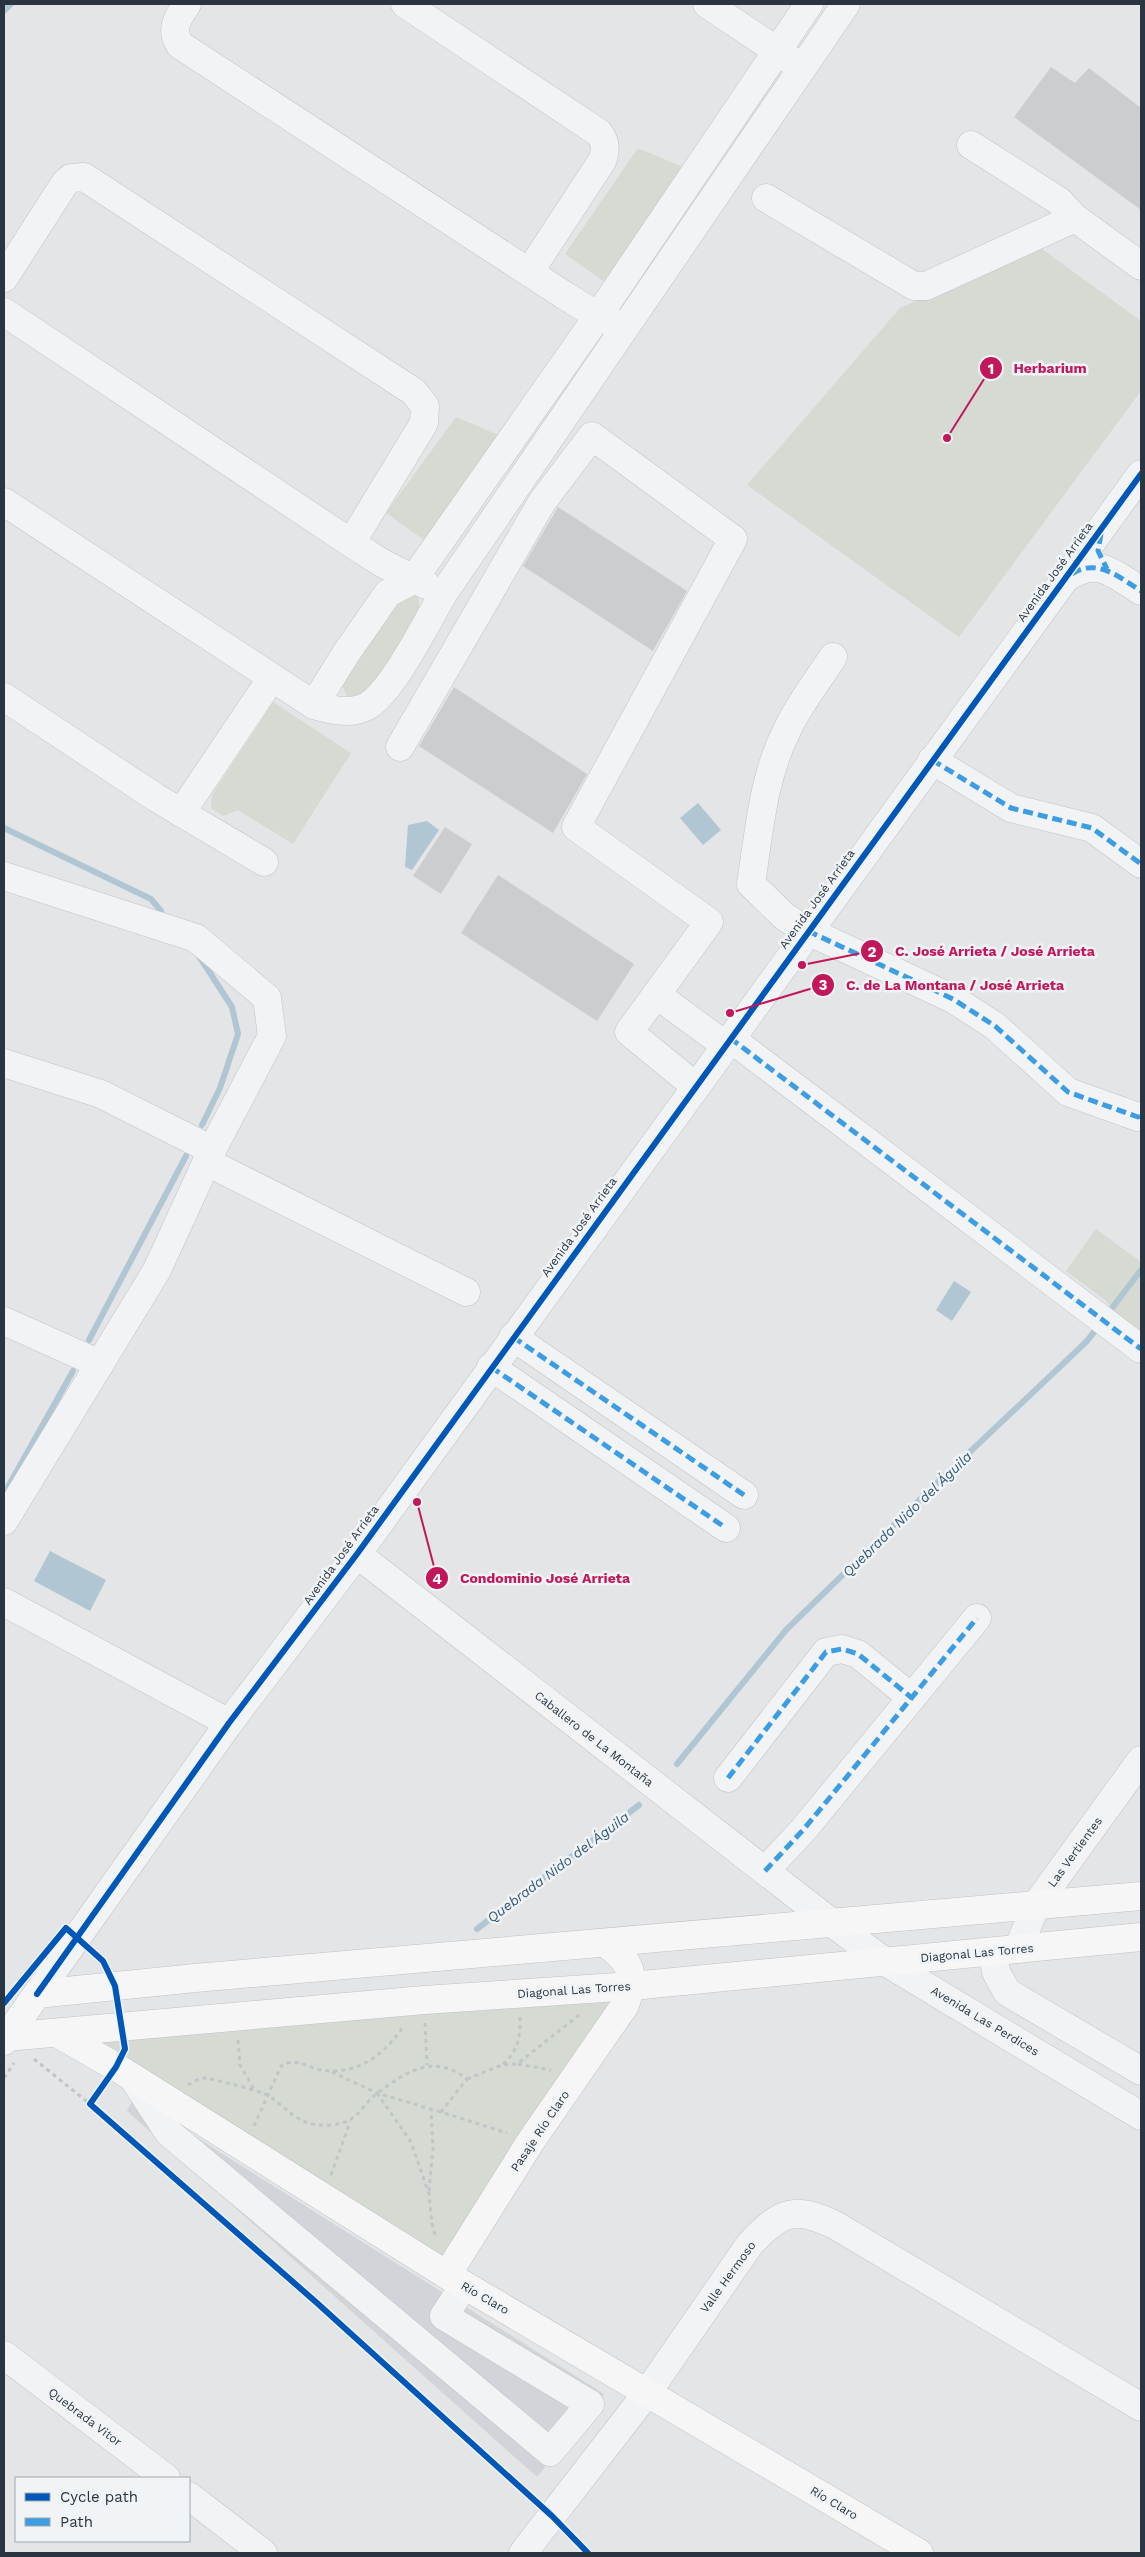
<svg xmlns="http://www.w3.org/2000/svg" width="1145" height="2557" font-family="'Work Sans',sans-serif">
  <rect width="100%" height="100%" fill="#e3e5e7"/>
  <!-- built -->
  <path fill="#d1d5da" d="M134,2097L218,2151L604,2394L537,2477L127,2111Z"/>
  <!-- green -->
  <g fill="#d5dbd3">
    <path d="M638,148L685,168L606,283L565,254Z"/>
    <path d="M1038,246L1141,321V391L959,637L747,485L900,308Z"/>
    <path d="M456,417L501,436L427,542L386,513Z"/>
    <path d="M401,593L418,595L420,611L366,700L347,697L340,680Z"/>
    <path d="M273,702L351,753L293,844L238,810L223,816L211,808L212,795Z"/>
    <path d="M1096,1229L1141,1262V1339L1125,1326L1105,1300L1066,1271Z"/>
    <path d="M626,1995L447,2259L89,2040Z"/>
  </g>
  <!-- water -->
  <g fill="#b1c6d3">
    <path d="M698,803L721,830L703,845L680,818Z"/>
    <path d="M427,821L439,830L412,870L405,867L408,825Z"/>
    <path d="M954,1281L971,1292L952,1321L936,1310Z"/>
    <path d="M50,1551L106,1580L90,1611L34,1581Z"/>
  </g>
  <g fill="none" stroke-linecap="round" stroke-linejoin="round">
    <!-- stream -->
    <g stroke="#b1c6d3" stroke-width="6">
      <path d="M4,11L11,4"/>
      <path d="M4,828L151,899L161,911"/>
      <path d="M199,956L232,1007L238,1034L220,1088L202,1125"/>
      <path d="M1106,1316L1141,1270"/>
      <path d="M89,1340L186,1156"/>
      <path d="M4,1494L73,1371"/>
      <path d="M677,1764L786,1630L936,1484L1086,1342L1099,1326"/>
      <path d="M477,1929L639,1805"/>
    </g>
  </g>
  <!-- building -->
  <g fill="#cbcdcf">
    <path d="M1051,67L1075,83L1089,68L1141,108V210L1014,117Z"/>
    <path d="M558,507L687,591L653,651L523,566Z"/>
    <path d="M454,687L587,774L553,833L419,746Z"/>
    <path d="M445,827L472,844L441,894L413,876Z"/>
    <path d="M498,875L634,964L597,1021L461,933Z"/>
  </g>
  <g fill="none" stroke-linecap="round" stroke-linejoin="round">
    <!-- minor casing -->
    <g stroke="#c1c3c5" stroke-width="29">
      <g id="minor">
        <path d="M187,4C177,18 170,30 180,45L564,295L598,316L616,324"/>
        <path d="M405,4L599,133C606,142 606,151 602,161L530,271"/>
        <path d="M707,4L792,61"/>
        <path d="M971,145L1059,201L1075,218L1141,266"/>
        <path d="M766,198L914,286H926L1075,218"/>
        <path d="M4,278L65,183L71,178L84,177L414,392L425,406L424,423L351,543"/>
        <path d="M4,312L351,543L382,563L426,585"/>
        <path d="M4,502L314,705C331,710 347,714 363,708C390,699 429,617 445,591L846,4"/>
        <path d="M1064,579C1098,556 1111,572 1141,591"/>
        <path d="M833,657C818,680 800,703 788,728C763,776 759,832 751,884L785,917L808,931L953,999L995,1026L1068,1092L1138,1117L1141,1116"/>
        <path d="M4,697L155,797L264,862"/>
        <path d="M314,705L345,655L388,593L413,580L598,316L809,4"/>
        <path d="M400,747L542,502L592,436L733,539L576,827L709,922L629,1032L695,1086"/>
        <path d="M932,760L1011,808L1092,828L1141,864"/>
        <path d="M181,813L271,679"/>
        <path d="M4,876L196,938L267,998L272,1036L212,1150L157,1270L4,1521"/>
        <path d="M657,995L725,1045"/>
        <path d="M730,1038L1141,1349"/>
        <path d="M4,1063L101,1094L212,1150"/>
        <path d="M207,1162L466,1292"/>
        <path d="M4,1321L100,1364"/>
        <path d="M513,1337L744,1495"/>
        <path d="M491,1367L726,1528"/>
        <path d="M357,1554L832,1923L884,1961L1141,2116"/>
        <path d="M4,1602L229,1723"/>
        <path d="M728,1778L826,1652L842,1649L858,1654L912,1698"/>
        <path d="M765,1871L804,1829L977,1618"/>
        <path d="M1018,1949L1036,1905L1141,1760"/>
        <path d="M993,1952L996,1972L1007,1992L1141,2071"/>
        <path d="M37,1994L229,1723L357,1554L1141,474"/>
        <path d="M133,2078L169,2133L550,2452L590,2404L444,2316L464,2285"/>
        <path d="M4,2355L166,2478"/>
        <path d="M189,2496L263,2553"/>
        <path d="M523,2553L647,2393L750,2244C780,2212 794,2205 835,2225L1141,2407"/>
      </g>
    </g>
    <!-- major casing -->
    <g stroke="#bfc2c5" stroke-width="29">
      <g id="major">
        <path d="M57,2033L116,2067L447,2275L919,2553"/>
        <path d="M6,2037L424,2000L632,1986L1141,1937"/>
        <path d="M4,2041L37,1994L195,1978L1141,1896"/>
        <path d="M447,2275L531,2141L625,2005C636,1974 632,1962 605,1943"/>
      </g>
    </g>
    <!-- path -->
    <g stroke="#c1c5c8" stroke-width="3" stroke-dasharray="4 4" stroke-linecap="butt">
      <path d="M425,2023L427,2065"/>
      <path d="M238,2040L240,2065L254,2089"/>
      <path d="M34,2059L90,2104"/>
      <path d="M503,2064C518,2052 521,2035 520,2016"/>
      <path d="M518,2064L551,2070"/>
      <path d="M332,2072L377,2093L441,2112"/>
      <path d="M4,2078L14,2063"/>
      <path d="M467,2079L502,2065L517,2064L579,2015"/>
      <path d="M188,2085C193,2082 199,2078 205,2078C213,2079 261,2091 267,2095C291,2110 297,2127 330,2125C360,2123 358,2107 379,2092C408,2070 435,2054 467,2079L441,2112L507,2133"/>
      <path d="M377,2093L411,2142L429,2194L432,2224L436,2238"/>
      <path d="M254,2126L281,2066C295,2057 307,2067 321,2070C357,2076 386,2054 404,2025"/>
      <path d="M331,2175L350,2122"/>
      <path d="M429,2191L433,2149L431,2109"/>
    </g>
    <!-- minor -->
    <use href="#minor" stroke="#f2f3f4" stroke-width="28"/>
    <!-- major -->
    <use href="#major" stroke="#f6f6f7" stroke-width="28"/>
    <!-- quiet -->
    <g stroke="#3d9de3" stroke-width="5" stroke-dasharray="10 5" stroke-linecap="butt">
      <path d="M1101,534L1098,551L1107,569"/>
      <path d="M1072,574C1097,557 1120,578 1141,591"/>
      <path d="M932,760L1011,808L1092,828L1141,864"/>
      <path d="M808,931L953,999L995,1026L1068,1092L1138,1117L1141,1116"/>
      <path d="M730,1038L1141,1349"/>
      <path d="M513,1337L744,1495"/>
      <path d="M491,1367L726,1528"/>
      <path d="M728,1778L826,1652L842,1649L858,1654L912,1698"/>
      <path d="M765,1871L804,1829L977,1618"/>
    </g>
    <!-- cycleway casing -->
    <g stroke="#f0f4f7" stroke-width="9">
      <g id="cycleway">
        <path d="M37,1994L229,1723L357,1554L1141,474"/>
        <path d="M4,2003L66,1928L103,1961L115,1986L125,2049L116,2067L90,2104L317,2303L552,2516L588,2553"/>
      </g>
    </g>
    <!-- cycleway -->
    <use href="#cycleway" stroke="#0057b8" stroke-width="6"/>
  </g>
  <g text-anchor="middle" stroke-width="5" stroke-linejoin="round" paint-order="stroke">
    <!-- street labels -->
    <g font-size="12" fill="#293541" stroke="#f0f4f7">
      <text transform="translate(1055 572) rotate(-54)" y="4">Avenida José Arrieta</text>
      <text transform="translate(817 899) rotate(-54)" y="4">Avenida José Arrieta</text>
      <text transform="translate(579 1227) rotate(-54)" y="4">Avenida José Arrieta</text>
      <text transform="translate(341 1555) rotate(-54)" y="4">Avenida José Arrieta</text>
      <text transform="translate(594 1739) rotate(38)" y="4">Caballero de La Montaña</text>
      <text transform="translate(1075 1852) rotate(-54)" y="4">Las Vertientes</text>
      <text transform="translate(977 1953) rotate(-5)" y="4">Diagonal Las Torres</text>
      <text transform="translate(574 1990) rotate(-4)" y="4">Diagonal Las Torres</text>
      <text transform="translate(985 2021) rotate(31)" y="4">Avenida Las Perdices</text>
      <text transform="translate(540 2131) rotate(-56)" y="4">Pasaje Río Claro</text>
      <text transform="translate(728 2277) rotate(-54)" y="4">Valle Hermoso</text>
      <text transform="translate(485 2298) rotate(30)" y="4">Río Claro</text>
      <text transform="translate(85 2417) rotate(37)" y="4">Quebrada Vitor</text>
      <text transform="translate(834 2503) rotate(31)" y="4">Río Claro</text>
    </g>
    <!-- water labels -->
    <g font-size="14" font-style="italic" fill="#335975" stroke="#f0f4f7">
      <text transform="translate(907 1514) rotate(-44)" y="5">Quebrada Nido del Águila</text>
      <text transform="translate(558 1867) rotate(-37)" y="5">Quebrada Nido del Águila</text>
    </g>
  </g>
  <!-- callouts -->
  <path fill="none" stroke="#c2185b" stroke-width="2" d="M947 438L991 368M802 965L872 951M730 1013L823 985M417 1502L437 1578"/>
  <g fill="#c2185b" stroke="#f0f4f7" stroke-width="2">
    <circle cx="947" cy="438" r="5"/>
    <circle cx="802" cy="965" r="5"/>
    <circle cx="730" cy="1013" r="5"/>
    <circle cx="417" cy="1502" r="5"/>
    <circle cx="991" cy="368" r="12"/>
    <circle cx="872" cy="951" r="12"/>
    <circle cx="823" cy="985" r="12"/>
    <circle cx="437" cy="1578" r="12"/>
  </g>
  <g font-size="15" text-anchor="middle" font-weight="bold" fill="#fff">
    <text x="991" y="374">1</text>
    <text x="872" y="957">2</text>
    <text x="823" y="990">3</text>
    <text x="437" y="1584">4</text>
  </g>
  <g font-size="14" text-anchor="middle" font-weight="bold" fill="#c2185b" stroke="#f0f4f7" stroke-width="5" stroke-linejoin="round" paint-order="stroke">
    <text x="1050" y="373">Herbarium</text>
    <text x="995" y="956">C. José Arrieta / José Arrieta</text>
    <text x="955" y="990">C. de La Montana / José Arrieta</text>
    <text x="545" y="1583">Condominio José Arrieta</text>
  </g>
  <!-- border -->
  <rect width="1145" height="2557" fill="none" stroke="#293541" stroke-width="10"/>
  <!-- legend -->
  <rect x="15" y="2477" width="175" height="65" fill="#f0f4f7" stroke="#a0a8ae"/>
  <rect x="25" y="2493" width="25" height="8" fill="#0057b8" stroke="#a0a8ae"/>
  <text x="60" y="2502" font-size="15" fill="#293541">Cycle path</text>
  <rect x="25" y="2518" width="25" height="8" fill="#3d9de3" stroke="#a0a8ae"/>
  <text x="60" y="2527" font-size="15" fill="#293541">Path</text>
</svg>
